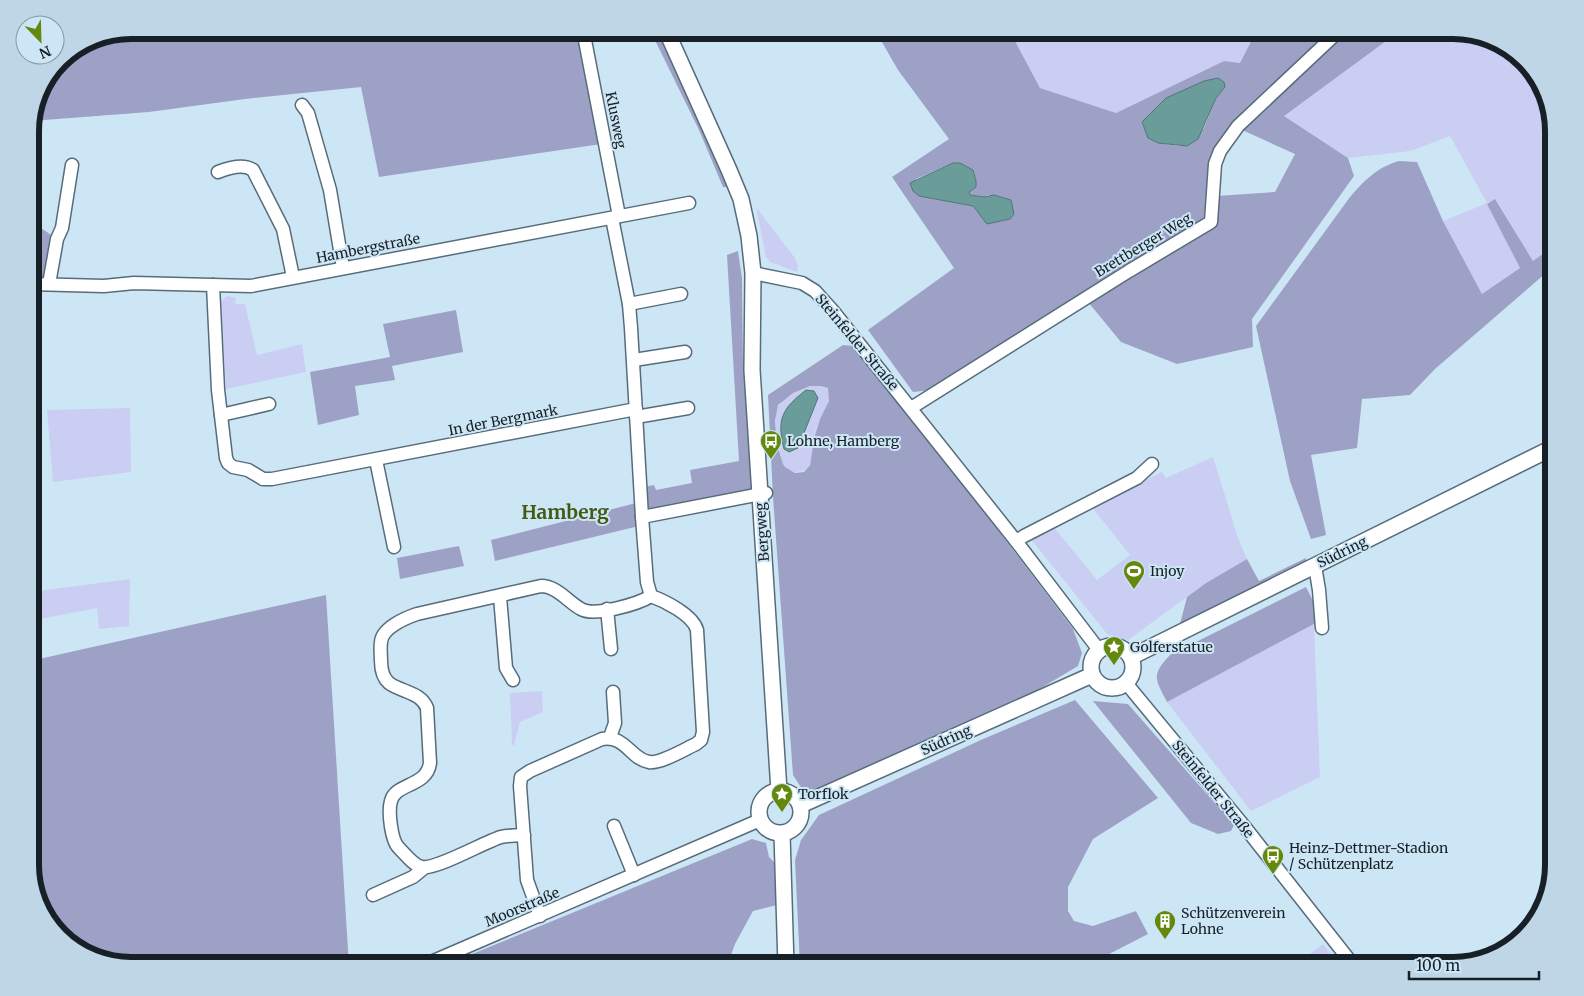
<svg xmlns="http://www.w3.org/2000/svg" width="1584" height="996" font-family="Merriweather,serif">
  <rect width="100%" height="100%" fill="#cde6f6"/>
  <!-- green -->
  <g fill="#cbcef3">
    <path d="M998,30H1453L1509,47L1541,81L1554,130V250L1533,261L1496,200L1487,203L1520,268L1482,294L1443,221L1487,203L1450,136L1411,151L1348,158L1284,116L1241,63L1224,61L1116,113L1040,88L1015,41Z"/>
    <path d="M756,207L795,258L798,266L797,272L770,262L766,257Z"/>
    <path d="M227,296L236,298L235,304H245L257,355L302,344L306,372L226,389L221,302Z"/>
    <path d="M810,386H821L829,388C829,391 830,396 829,399C828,407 818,422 815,432C812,444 816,470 799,472C793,473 786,470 783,465C780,450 770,416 780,404C787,394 799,390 810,386Z"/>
    <path d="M130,408L131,472L53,482L47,410Z"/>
    <path d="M1213,457L1238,538L1247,559L1206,583L1128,640L1108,635L1030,538L1053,526L1097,580L1130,555L1091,506L1162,472L1166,478Z"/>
    <path d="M130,579L129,626L99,629L97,608L30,621V592Z"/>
    <path d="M1314,624L1320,777L1251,811L1167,702Z"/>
    <path d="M542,691L543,712L520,722L514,745H512L510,693Z"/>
    <path d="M1323,944L1340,966H1294Z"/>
  </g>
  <!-- forest -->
  <g fill="#9ea1c6" fill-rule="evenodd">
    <path d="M131,30H588L608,143L379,177L361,87L245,99L149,112L31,121L38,92L60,59L92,38Z"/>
    <path d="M650,30H661L728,187H723L699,130Z"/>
    <path d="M875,30H998L1015,41L1040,88L1116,113L1224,61L1240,63L1257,30H1334L1216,149L1208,220L931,390L913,392L868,330L954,268L892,177L949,139L898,70ZM1225,87L1216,98L1204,128L1187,146C1167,145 1148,145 1142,122L1166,98ZM953,163L973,170L976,181V187L969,192L970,195L984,197L988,195L1014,214C1005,225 994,221 982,219L979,211L973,206L919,196L916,179Z"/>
    <path d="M1346,30H1401L1284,116L1348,158L1354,176L1252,319L1253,347L1177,364L1121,342L1088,302L1215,223L1217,196L1275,192L1295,154L1240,129Z"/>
    <path d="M1399,161L1417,162L1443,221L1482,294L1520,268L1487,204L1495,199L1533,261L1554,246V266L1435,369L1410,395L1362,399L1357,448L1311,455L1326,535L1311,539L1290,481L1256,326L1350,197C1366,179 1376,168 1399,161Z"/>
    <path d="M30,213H37L41,228L57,239L49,284H30Z"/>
    <path d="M738,251L742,278L743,363L754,491L640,514L639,526L495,561L491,540L644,501V487L654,485L656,490L692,483L690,470L739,461L727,255Z"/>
    <path d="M456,310L463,352L392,366L395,380L355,386L359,415L318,425L310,372L390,357L383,324Z"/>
    <path d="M843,345L854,346L913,418L1073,629L1082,653L1078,666L1021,700L813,790L802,789L793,775L773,497L768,395ZM810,386H821L828,388L829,401L820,419L815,435L810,465L804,472L795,473L785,467L783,464L777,444L775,421L778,405L793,393Z"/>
    <path d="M459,546L464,566L400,579L397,558Z"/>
    <path d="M1306,558V563L1180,624L1187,597L1206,583L1247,559L1259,581Z"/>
    <path d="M1306,587L1314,603V624L1167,702C1155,679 1151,675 1170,655Z"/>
    <path d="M326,595L349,966H131L75,949L44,916L30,872V661Z"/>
    <path d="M1075,700L1158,798L1093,839L1068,887V911L1074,921L1093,926L1136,911L1148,934L1086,966H800L795,860L801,840L819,815L983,739Z"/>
    <path d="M1093,701L1128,704L1234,825L1231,831L1218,834L1191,823Z"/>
    <path d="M752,839L766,843L769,857L774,862L777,905L753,911L735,944L727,966H443Z"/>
  </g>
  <!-- water -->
  <g fill="#6a9c9a" stroke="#517777">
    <path d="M1218,78L1224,82L1225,87L1216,98L1198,139L1187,146L1158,143L1148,138L1142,122L1166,98L1204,81Z"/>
    <path d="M953,163H960L973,170L976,181V187L969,192L970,195L984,197L994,195L1011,200L1014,214L1010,219L987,224C981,218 979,212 973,206L919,196L913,191L910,183Z"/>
    <path d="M806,390L814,391L818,398L798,448L789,452L784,449C776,418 783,408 806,390Z"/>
  </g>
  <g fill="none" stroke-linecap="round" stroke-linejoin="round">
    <!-- minor casing -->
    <g stroke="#576c7b" stroke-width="15">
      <g id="minor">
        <path d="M583,30L619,216"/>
        <path d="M302,105L308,113L330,190L343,268"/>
        <path d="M218,172C228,168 243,163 253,170L283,229L293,277"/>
        <path d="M612,218L629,304L631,328L642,517"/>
        <path d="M753,273L802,283L815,291L833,311L1016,541L1099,650"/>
        <path d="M30,284L104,286L134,283L251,286L689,203"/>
        <path d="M49,284L57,239L62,228L72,165"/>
        <path d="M213,285L218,390L226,458L228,463L233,467L248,470L263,479H272L636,409"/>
        <path d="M629,304L681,294"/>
        <path d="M634,360L685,352"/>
        <path d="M911,408L1129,271L1211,222L1215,164L1220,151L1238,126L1340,30"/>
        <path d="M221,415L269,404"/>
        <path d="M636,417L688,408"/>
        <path d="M376,460L394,547"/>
        <path d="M1016,541L1024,536L1137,478L1152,464"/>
        <path d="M1315,566L1319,590L1322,628"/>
        <path d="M500,597L506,668L513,680"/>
        <path d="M607,609L611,649"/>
        <path d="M1126,683L1244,826L1354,966"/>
        <path d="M610,737L615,723L613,692"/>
        <path d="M614,826L634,875"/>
        <path d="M524,835C516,836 508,835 501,837C484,842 436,870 422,867C414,866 405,854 399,848C391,841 388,811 391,801C395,783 427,787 430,763L427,708C421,692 401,692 389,683C382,677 381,669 381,661C381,655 380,648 381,642C382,628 405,618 417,614L541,586C557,586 568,602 581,609C594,617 638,604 651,596"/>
        <path d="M373,895L413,877L424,868"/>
        <path d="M540,916L527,880L520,786L521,777L530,771L602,739C626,735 630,759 649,762C660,764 685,749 696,744L701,740L703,732L697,630C693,615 665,601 651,596L647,582L642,517L766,493"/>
        <path d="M422,966L760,820"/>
      </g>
    </g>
    <!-- major casing -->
    <g stroke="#576c7b" stroke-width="18">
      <g id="major">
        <path d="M666,30L729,170L741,199L749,236L753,273L752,370L779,791"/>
        <circle cx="1112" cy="667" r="21"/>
        <path d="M1131,657L1554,447"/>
        <circle cx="780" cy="812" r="21"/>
        <path d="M801,805L1092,675"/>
        <path d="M782,834L786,966"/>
      </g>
    </g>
    <!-- minor -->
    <use href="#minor" stroke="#fff" stroke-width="12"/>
    <!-- major -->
    <use href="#major" stroke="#fff" stroke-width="15"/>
  </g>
  <!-- icons -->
  <defs>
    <g id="bus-pin" transform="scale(1.125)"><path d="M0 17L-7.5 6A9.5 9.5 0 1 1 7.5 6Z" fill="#63880d" stroke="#cde6f6"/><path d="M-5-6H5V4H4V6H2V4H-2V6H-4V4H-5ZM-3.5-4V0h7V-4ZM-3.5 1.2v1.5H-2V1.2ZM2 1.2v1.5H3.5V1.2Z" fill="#fff"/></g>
    <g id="stadium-pin" transform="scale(1.125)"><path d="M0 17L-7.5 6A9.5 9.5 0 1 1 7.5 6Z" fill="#63880d" stroke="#cde6f6"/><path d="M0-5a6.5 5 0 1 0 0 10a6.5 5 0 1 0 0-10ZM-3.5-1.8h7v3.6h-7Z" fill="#fff"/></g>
    <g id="sight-pin" transform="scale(1.125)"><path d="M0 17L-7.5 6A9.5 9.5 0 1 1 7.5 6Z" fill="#63880d" stroke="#cde6f6"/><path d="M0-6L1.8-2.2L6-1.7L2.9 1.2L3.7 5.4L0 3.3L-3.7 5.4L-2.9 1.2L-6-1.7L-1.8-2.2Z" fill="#fff"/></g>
    <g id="building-pin" transform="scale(1.125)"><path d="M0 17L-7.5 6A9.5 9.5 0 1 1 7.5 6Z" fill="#63880d" stroke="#cde6f6"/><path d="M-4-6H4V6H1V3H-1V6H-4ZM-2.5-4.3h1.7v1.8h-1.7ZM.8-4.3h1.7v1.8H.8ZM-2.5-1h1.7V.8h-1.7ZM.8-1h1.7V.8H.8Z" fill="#fff"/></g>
  </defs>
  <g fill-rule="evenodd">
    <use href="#bus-pin" x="771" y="441"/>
    <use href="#stadium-pin" x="1134" y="571"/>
    <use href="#sight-pin" x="1114" y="647"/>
    <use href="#sight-pin" x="782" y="794"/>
    <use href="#bus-pin" x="1273" y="856"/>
    <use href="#building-pin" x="1165" y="921"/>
  </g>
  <g text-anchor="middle" stroke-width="4" stroke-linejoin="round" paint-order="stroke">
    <!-- street labels -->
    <g font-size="14" fill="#172026" stroke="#cde6f6">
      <text transform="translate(616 120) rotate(79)" y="5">Klusweg</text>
      <text transform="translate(1143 245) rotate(-31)" y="5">Brettberger Weg</text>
      <text transform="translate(368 248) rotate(-11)" y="5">Hambergstraße</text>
      <text transform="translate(857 342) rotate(50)" y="5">Steinfelder Straße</text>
      <text transform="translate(503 420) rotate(-11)" y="5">In der Bergmark</text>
      <text transform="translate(762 532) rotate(-94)" y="5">Bergweg</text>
      <text transform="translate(1342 552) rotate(-26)" y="5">Südring</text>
      <text transform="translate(946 740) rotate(-24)" y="5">Südring</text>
      <text transform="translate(1213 789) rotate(51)" y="5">Steinfelder Straße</text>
      <text transform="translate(522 907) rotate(-23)" y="5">Moorstraße</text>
    </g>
    <!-- poi labels -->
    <g font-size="14" fill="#172026" stroke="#cde6f6" text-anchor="start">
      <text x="787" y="446">Lohne, Hamberg</text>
      <text x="1150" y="576">Injoy</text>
      <text x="1130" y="652">Golferstatue</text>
      <text x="798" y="799">Torflok</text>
      <text x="1289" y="853">Heinz-Dettmer-Stadion<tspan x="1289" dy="16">/ Schützenplatz</tspan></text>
      <text x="1181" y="918">Schützenverein<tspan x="1181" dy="16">Lohne</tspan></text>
    </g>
    <!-- district labels -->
    <g font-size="19" font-weight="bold" fill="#425a12" stroke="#cde6f6">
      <text x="565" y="519">Hamberg</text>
    </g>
  </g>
  <!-- crop -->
  <path d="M0 0H1584V996H0ZM131 39H1453A92 92 0 0 1 1545 131V865A92 92 0 0 1 1453 957H131A92 92 0 0 1 39 865V131A92 92 0 0 1 131 39Z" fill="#bed6e5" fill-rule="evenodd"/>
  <path fill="none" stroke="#172026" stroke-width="6" d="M131 39H1453A92 92 0 0 1 1545 131V865A92 92 0 0 1 1453 957H131A92 92 0 0 1 39 865V131A92 92 0 0 1 131 39Z"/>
  <!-- north arrow -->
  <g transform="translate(40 40) rotate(157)"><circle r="24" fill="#cde6f6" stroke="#8497a3"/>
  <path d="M0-4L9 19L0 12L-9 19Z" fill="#63880d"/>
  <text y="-8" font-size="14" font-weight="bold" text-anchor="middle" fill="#172026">N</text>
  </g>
  <!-- scale -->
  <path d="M1409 971v8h130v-8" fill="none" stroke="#172026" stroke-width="2.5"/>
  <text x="1416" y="971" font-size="15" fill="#172026" stroke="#cde6f6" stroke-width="4" paint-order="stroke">100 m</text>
</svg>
